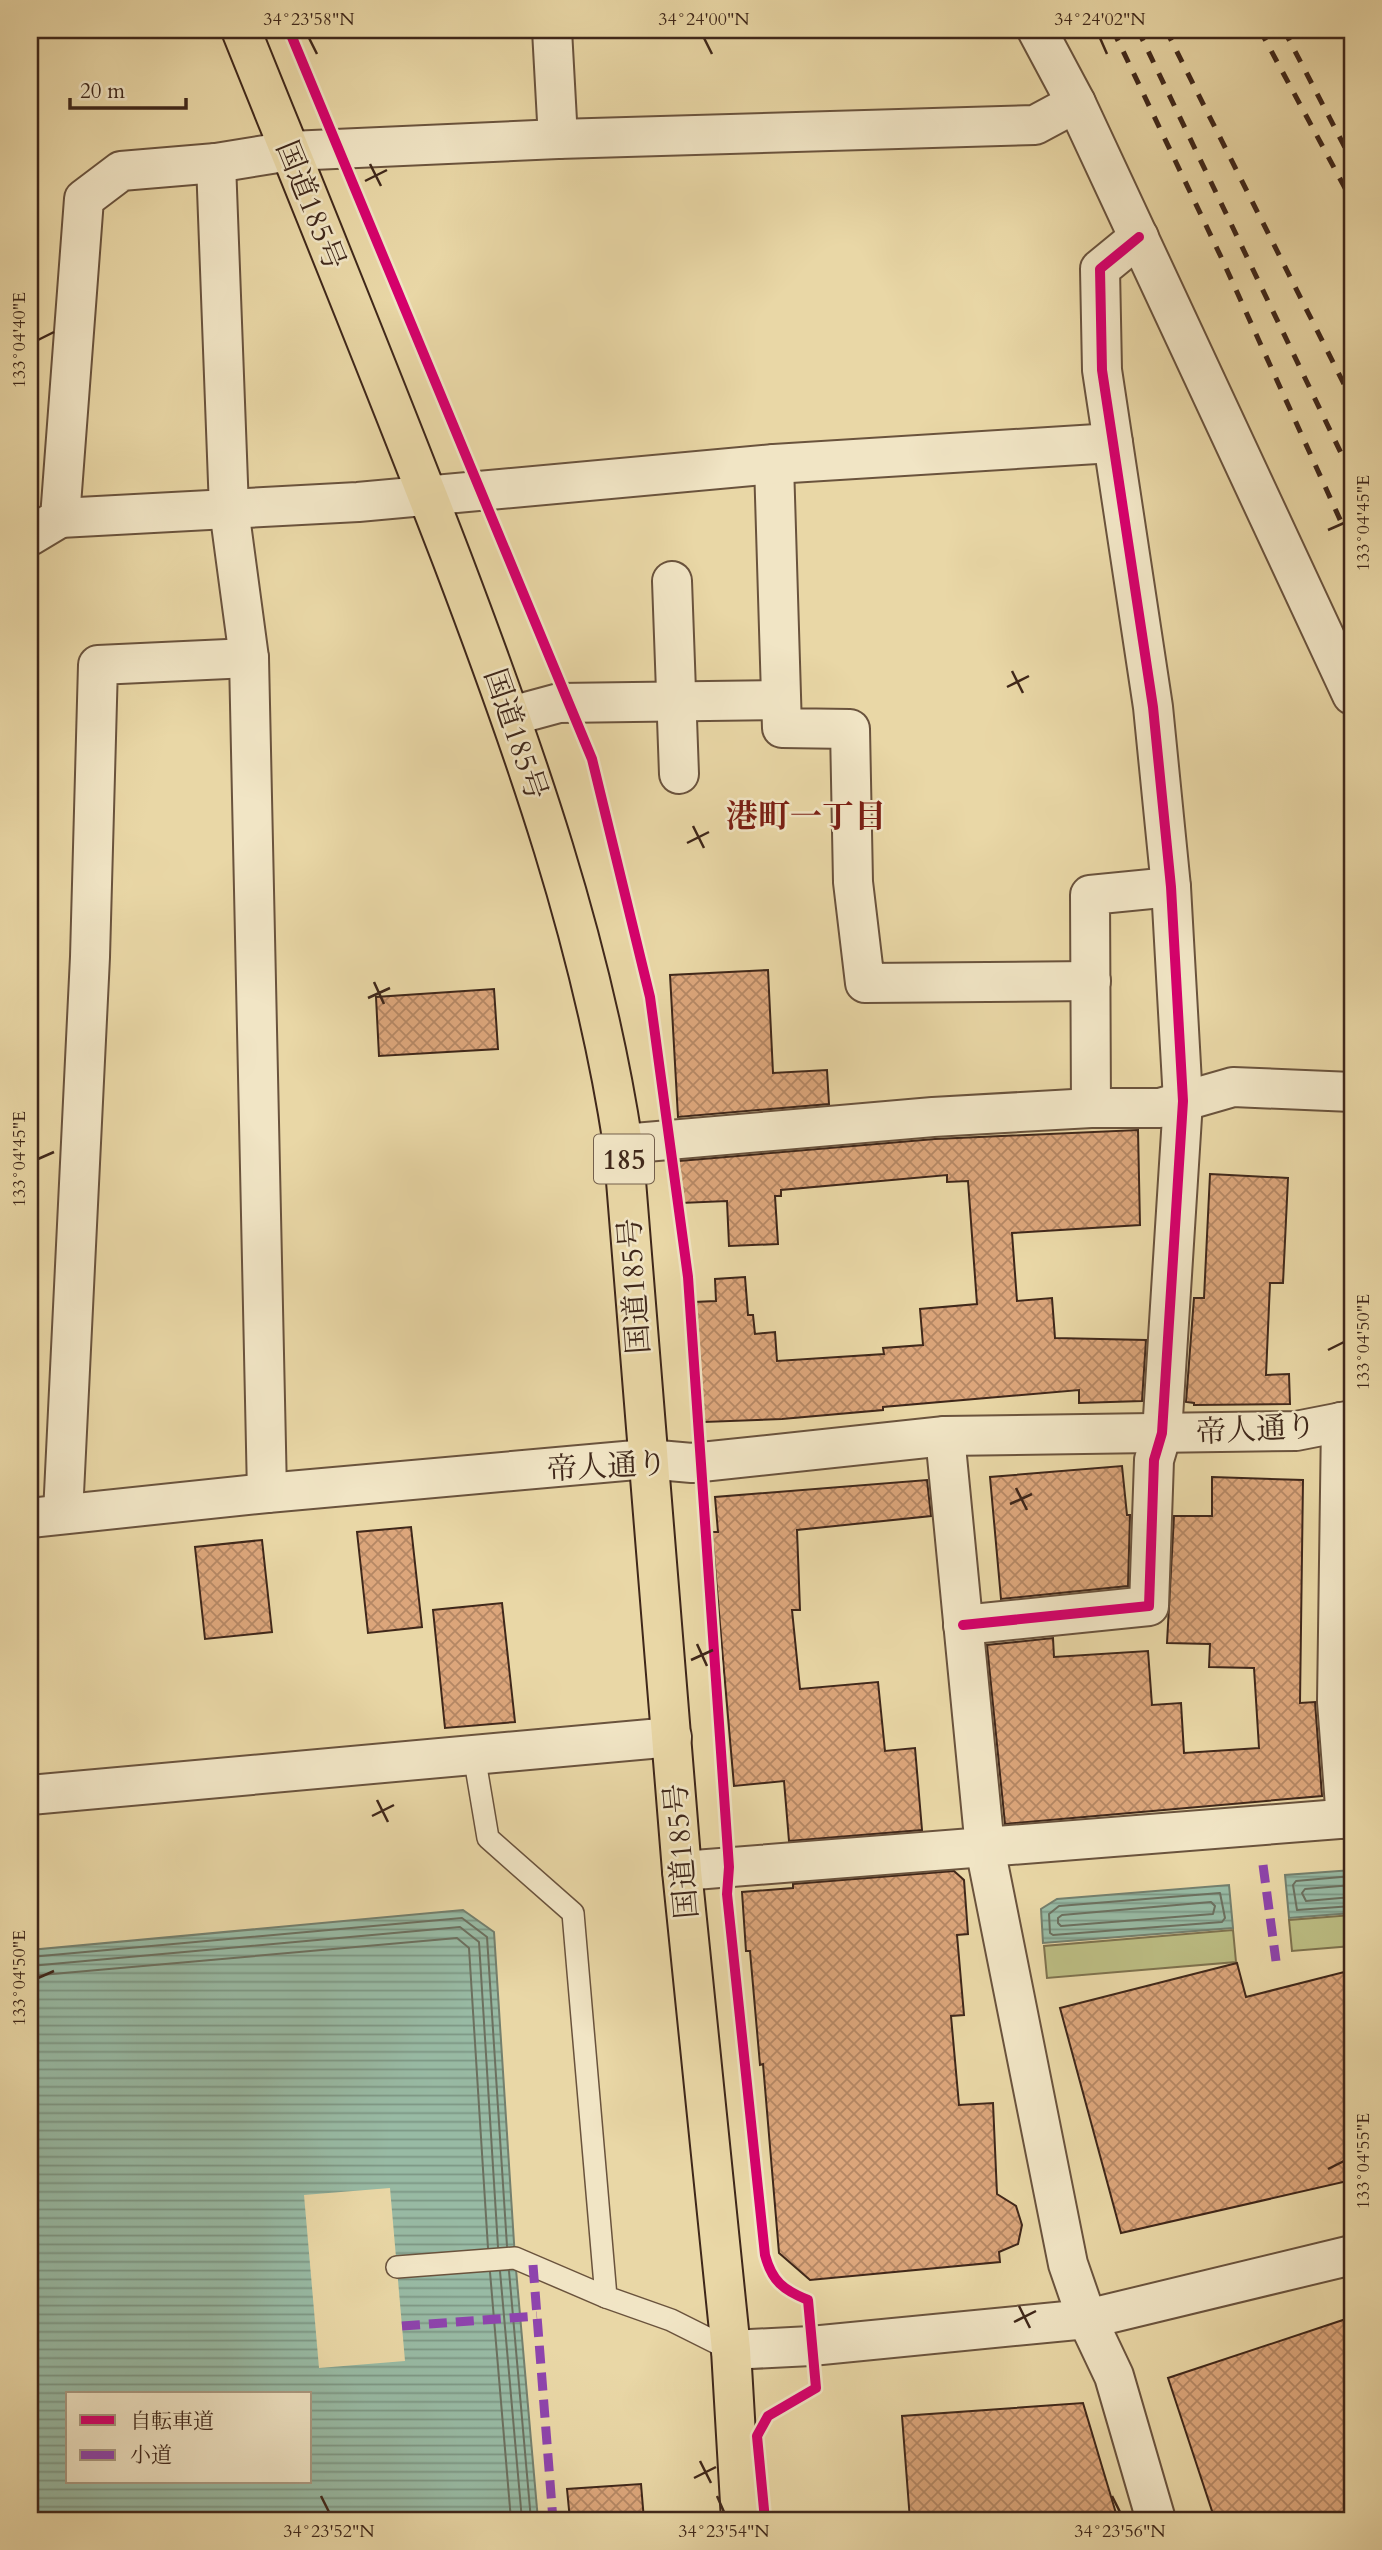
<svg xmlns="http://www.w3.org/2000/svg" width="1382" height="2550" font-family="Cardo,'Noto Serif JP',serif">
  <defs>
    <pattern id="water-rules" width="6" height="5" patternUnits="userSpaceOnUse" patternTransform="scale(1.75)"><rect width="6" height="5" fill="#98baa4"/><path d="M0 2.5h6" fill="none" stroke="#7d9785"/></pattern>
    <pattern id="building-cross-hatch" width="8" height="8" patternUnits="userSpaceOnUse" patternTransform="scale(1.75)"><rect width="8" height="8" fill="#dca67b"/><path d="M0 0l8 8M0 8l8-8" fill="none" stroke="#b48764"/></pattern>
  </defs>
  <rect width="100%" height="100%" fill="#e9d7a6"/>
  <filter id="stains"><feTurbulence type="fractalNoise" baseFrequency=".00286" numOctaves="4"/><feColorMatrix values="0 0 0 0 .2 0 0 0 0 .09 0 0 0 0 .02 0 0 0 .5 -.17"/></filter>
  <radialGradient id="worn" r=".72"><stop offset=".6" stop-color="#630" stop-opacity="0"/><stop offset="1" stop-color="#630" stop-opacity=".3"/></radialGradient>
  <!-- green -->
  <g fill="#bcbd83" stroke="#7e724e" stroke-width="2">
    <path d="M1352,1915V1946L1292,1951L1289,1920Z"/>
    <path d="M1233,1930L1236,1962L1047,1978L1044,1946Z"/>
  </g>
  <!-- water -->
  <g fill="url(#water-rules)" stroke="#747f6d" stroke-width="2" fill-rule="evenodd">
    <path d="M1352,1870V1913L1289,1918L1285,1875Z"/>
    <path d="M1229,1885L1233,1928L1043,1943L1041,1909L1057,1899Z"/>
    <path d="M463,1910L494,1932L515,2258L538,2520H30V1950ZM68,2394H310V2482H68Z"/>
  </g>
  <!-- pier -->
  <path fill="#e9d7a6" d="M390,2188L405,2361L319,2368L304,2195Z"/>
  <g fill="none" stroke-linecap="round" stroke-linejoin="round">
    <!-- shore -->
    <g stroke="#6c705f" stroke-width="2">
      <path d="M1352,1876L1296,1881L1293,1885L1297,1910L1352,1906"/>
      <path d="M1352,1885L1305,1889L1302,1893L1306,1901L1352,1897"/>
      <path d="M1220,1893L1225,1918L1222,1922L1053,1935L1050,1933L1049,1914L1059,1906Z"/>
      <path d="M1211,1902L1215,1906L1213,1914L1061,1926L1058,1923V1918L1062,1915Z"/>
      <path d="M30,1957L462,1918L487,1937L507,2246"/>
      <path d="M30,1966L460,1927L479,1942L498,2247"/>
      <path d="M30,1976L457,1938L469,1948L488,2248"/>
      <path d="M500,2271L522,2520"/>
      <path d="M509,2271L531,2520"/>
      <path d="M490,2272L511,2520"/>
    </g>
  </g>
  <!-- building -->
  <g fill="url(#building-cross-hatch)" stroke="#3f271a" stroke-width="2">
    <path d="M768,970L773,1073L827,1070L829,1104L678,1117L670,975Z"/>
    <path d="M494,989L498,1049L379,1056L376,997Z"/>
    <path d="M1138,1130L1140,1225L1012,1233L1017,1301L1052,1298L1055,1338L1146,1340L1142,1401L1079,1403V1390L883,1407V1410L782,1419L704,1422L694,1302L716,1301L715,1279L745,1277L748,1315H753L755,1334L775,1332L777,1361L884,1354L883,1348L923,1345L920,1309L977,1304L968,1181L947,1182V1175L781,1190V1196H775L778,1244L729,1246L727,1201L681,1203L679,1161L935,1139Z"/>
    <path d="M1210,1174L1288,1178L1283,1283H1270L1266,1375L1289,1374L1290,1404L1194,1405V1403L1186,1402L1194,1298H1204Z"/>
    <path d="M1122,1466L1127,1515H1130L1128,1586L1001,1599L990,1477Z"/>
    <path d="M1212,1477L1303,1480L1300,1703L1315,1702L1322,1796L1005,1824L987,1645L1053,1638L1054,1657L1148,1651L1152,1705L1181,1703L1184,1753L1259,1748L1254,1668L1209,1667L1210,1644L1167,1643L1174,1516H1212Z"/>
    <path d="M927,1480L931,1516L797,1530L800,1610H792L800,1689L878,1682L885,1751L915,1748L922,1830L789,1841L784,1781L734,1786L712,1532H718L715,1497Z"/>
    <path d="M411,1527L422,1627L368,1633L357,1532Z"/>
    <path d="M262,1540L272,1632L205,1639L195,1547Z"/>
    <path d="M502,1603L515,1722L445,1728L433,1610Z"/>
    <path d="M954,1871L964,1880L968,1934L957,1935L964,2015L951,2016L959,2105L993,2103L997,2194L1016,2206L1022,2225L1018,2244L999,2252L1000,2262L810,2280L779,2253L763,2064L760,2065L750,1951H746L742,1892L793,1888V1884Z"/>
    <path d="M1237,1963L1246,1997L1352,1970V2180L1121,2233L1060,2008Z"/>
    <path d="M1352,2317V2520H1215L1168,2378Z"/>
    <path d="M1083,2403L1118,2520H910L902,2416Z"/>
    <path d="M641,2484L644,2520H570L567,2489Z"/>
  </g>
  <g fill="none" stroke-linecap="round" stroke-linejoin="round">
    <!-- service casing -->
    <g stroke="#6a533d" stroke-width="24">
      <g id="service">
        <path d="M474,1755L488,1838L573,1913L606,2297L671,2320L731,2350"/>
        <path d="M397,2267L515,2258L606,2297"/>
      </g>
    </g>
    <!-- minor casing -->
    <g stroke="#6a533d" stroke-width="42">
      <g id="minor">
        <path d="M552,30L558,139"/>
        <path d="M216,163L229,509L249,658L267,1493"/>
        <path d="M774,464L782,728L850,729L853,882L865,983L1091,981"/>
        <path d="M60,518L358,502L774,464L1113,443"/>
        <path d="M30,536L60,518L84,199L121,171L216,163L290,151L558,139L1035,125L1076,103"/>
        <path d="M672,581L679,774"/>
        <path d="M511,716L559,703L780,700"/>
        <path d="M1091,1108L1090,895L1171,887"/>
        <path d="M623,1144L933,1117L1091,1108H1160L1233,1087L1352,1092"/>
        <path d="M1341,1422L1337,1702L1346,1819"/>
        <path d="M945,1436L985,1848L1068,2264L1087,2319L1114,2376L1156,2520"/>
        <path d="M647,1459L692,1463L945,1436L1296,1431L1352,1420"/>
        <path d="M63,1514L90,957L98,665L249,658"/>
        <path d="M963,1625L1149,1606L1154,1460L1162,1433L1183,1101L1171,887L1153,707L1102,370L1100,269L1139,237"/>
        <path d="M682,1871L1352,1818"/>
      </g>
    </g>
    <!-- tertiary casing -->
    <g stroke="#6a533d" stroke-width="42">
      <g id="tertiary">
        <path d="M1037,30L1076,103L1352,695"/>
        <path d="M30,1518L267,1493L647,1459"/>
        <path d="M30,1795L672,1737"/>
        <path d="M731,2350L811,2346L1087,2319L1352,2255"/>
      </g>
    </g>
    <!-- trunk casing -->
    <g stroke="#3f271a" stroke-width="42">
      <path id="trunk" d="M241,30C312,206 384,382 452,559C525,751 592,941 623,1144L682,1871L731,2350L741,2520"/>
    </g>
    <!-- service -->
    <use href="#service" stroke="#f1e5c5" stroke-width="21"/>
    <!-- minor -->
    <use href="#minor" stroke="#f1e5c5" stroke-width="38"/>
    <!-- tertiary -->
    <use href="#tertiary" stroke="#f1e5c5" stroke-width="38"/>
    <!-- trunk -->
    <use href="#trunk" stroke="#e9d7a6" stroke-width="38"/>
    <!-- rail -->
    <g stroke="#3f271a" stroke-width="5" stroke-dasharray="12 12" stroke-linecap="butt">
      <path d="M1113,30L1222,259L1352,546"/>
      <path d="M1138,30L1352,476"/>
      <path d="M1166,30L1352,400"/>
      <path d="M1260,30L1352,201"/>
      <path d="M1284,30L1352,161"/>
    </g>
    <!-- quiet -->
    <g stroke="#8e44ad" stroke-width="9" stroke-dasharray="18 9" stroke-linecap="butt">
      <path d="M1263,1865L1276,1961"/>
      <path d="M533,2265L553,2520"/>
      <path d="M402,2326L537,2316"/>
    </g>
    <!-- cycleway casing -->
    <g stroke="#f1e5c5" stroke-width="15">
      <g id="cycleway">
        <path d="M289,30L592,759L650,997L688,1277L729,1867L727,1894L765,2255C772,2281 783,2290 808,2300L816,2388L768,2416L757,2436L765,2520"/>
        <path d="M963,1625L1149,1606L1154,1460L1162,1433L1183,1101L1171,887L1153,707L1102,370L1100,269L1139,237"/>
      </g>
    </g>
    <!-- cycleway -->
    <use href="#cycleway" stroke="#d6006c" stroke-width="10"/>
  </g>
  <!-- ticks -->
  <path fill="none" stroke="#3f271a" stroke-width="2.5" d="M309,38L317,54M704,38L712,54M1100,38L1107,54M370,164L381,186M365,181L387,170M38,340L54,332M1328,530L1344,523M1012,671L1023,693M1007,687L1029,676M693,826L704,848M687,843L709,832M374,982L384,1004M368,998L390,988M38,1159L54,1152M1328,1350L1344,1342M1016,1488L1027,1510M1010,1504L1032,1494M697,1644L707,1666M691,1660L713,1650M377,1800L388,1822M372,1816L394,1805M38,1978L54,1971M1328,2169L1344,2161M1019,2306L1030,2328M1014,2322L1036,2311M700,2461L711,2483M694,2478L716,2467M321,2496L329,2512M717,2496L724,2512M1112,2496L1120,2512"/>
  <g text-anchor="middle" stroke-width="5" stroke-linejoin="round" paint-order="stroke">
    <!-- shield labels -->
    <rect fill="#f1e5c5" stroke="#74604d" stroke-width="2" x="594" y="1134.5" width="60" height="49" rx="5"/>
    <g font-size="28" font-weight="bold" fill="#3f271a">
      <text x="624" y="1169">185</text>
    </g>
    <!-- street labels -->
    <g font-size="30" fill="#3f271a" stroke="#f1e5c5">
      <text transform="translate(311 205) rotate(68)" y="10">国道185号</text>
      <text transform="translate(516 734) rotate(71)" y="10">国道185号</text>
      <text transform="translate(634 1286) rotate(-94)" y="10">国道185号</text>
      <text transform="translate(1256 1429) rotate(-3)" y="10">帝人通り</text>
      <text transform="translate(607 1466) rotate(-3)" y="10">帝人通り</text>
      <text transform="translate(681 1851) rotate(-95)" y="10">国道185号</text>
    </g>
    <!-- neighbourhood labels -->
    <g font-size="32" font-weight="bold" fill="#7a1f14" stroke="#f1e5c5">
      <text x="806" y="827">港町一丁目</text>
    </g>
  </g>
  <!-- margin -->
  <rect width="1382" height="2550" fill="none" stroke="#e9d7a6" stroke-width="77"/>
  <!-- legend -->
  <rect x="66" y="2392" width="245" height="91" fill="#f1e5c5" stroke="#aa9981" stroke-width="2"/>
  <rect x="80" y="2415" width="35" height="10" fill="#d6006c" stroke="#aa9981" stroke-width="2"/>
  <text x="130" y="2428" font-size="21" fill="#3f271a">自転車道</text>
  <rect x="80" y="2450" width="35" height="10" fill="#8e44ad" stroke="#aa9981" stroke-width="2"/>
  <text x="130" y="2462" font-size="21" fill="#3f271a">小道</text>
  <!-- scale -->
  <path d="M70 98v10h116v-10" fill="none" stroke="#3f271a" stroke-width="3.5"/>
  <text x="80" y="98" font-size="21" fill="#3f271a" stroke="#f1e5c5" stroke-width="5" paint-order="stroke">20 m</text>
  <rect x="38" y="38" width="1306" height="2474" fill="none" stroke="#3f271a" stroke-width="2.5"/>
  <g font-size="18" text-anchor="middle" fill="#3f271a">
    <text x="309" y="25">34°23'58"N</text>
    <text x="704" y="25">34°24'00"N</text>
    <text x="1100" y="25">34°24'02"N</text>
    <text transform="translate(19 340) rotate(-90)" y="6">133°04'40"E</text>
    <text transform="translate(1363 523) rotate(-90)" y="6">133°04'45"E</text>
    <text transform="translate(19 1159) rotate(-90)" y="6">133°04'45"E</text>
    <text transform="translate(1363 1342) rotate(-90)" y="6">133°04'50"E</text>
    <text transform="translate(19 1978) rotate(-90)" y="6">133°04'50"E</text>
    <text transform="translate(1363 2161) rotate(-90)" y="6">133°04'55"E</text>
    <text x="329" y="2537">34°23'52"N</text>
    <text x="724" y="2537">34°23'54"N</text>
    <text x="1120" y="2537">34°23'56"N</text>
  </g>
  <rect width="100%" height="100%" filter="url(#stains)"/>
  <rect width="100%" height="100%" fill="url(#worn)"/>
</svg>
